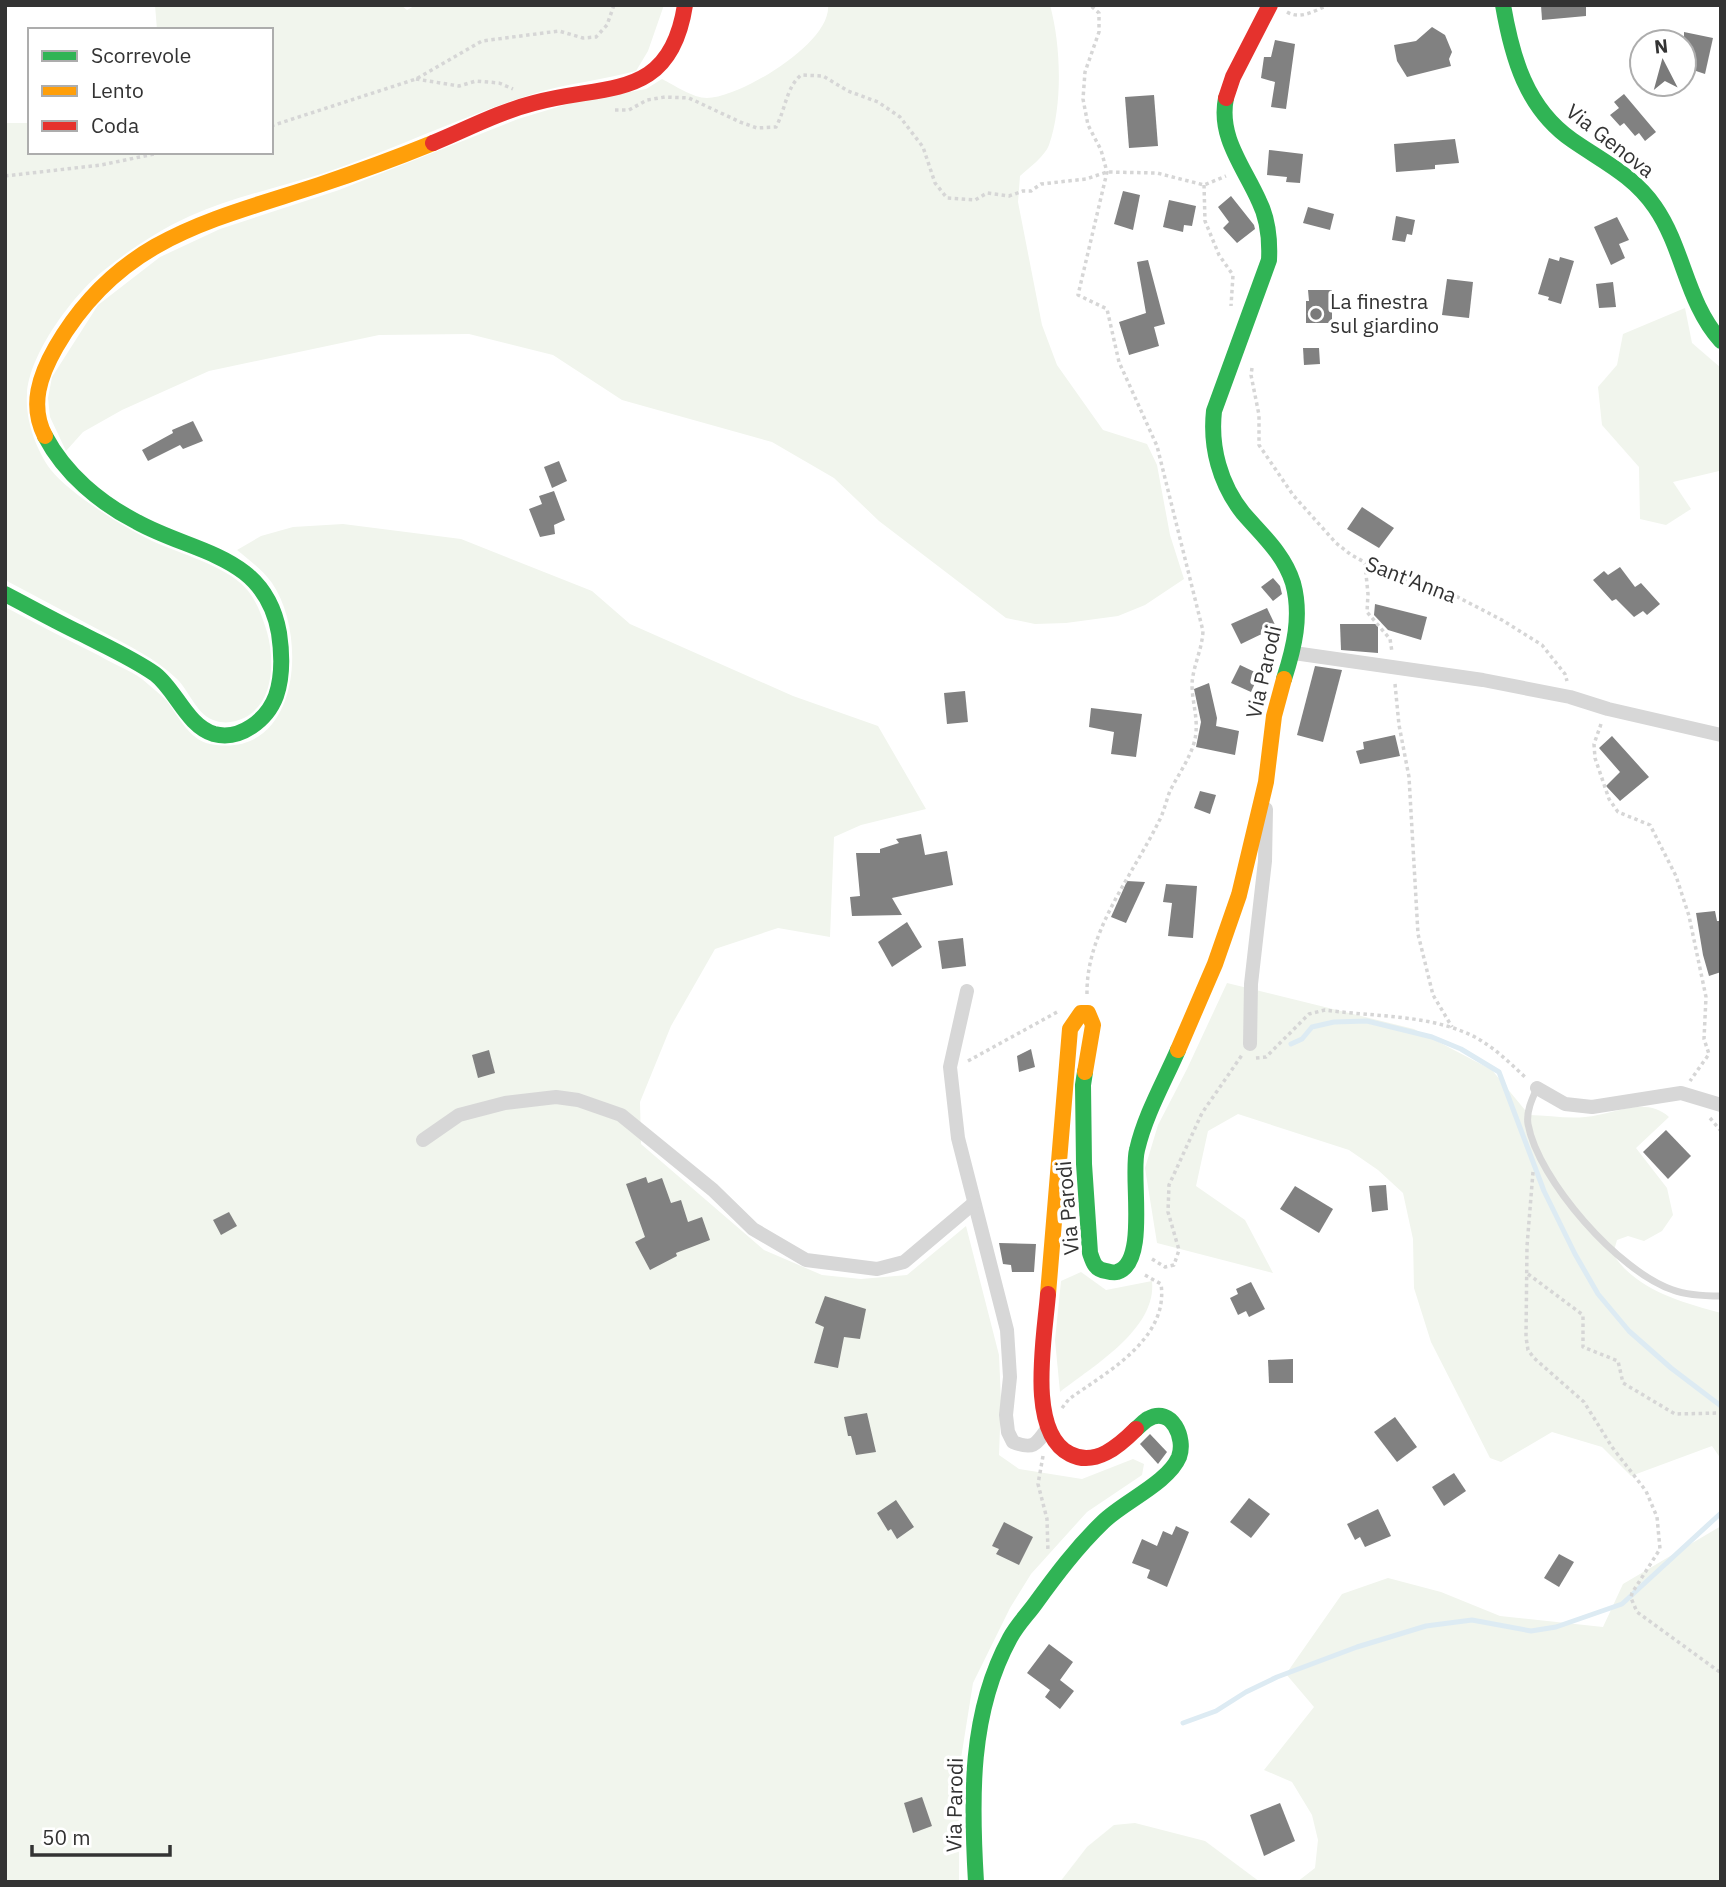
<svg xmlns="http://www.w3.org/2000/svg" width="1726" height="1887" font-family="'IBM Plex Sans',sans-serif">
  <rect width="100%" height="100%" fill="#fff"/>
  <!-- green -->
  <g fill="#f1f5ed">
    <path d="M155,5H401L407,10L416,5H664L648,51L636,71C603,80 569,83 536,93C470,113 408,143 344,166C293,185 239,194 190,216C159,230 129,250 103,271C73,295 29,354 27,394C25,419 36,450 51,470C70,494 130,532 159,544C187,556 231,568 249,592C258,604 263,619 267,632C275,661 274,703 244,718C235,722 226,724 216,721C197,716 190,692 177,679C155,658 129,646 103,632C70,615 38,597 5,580V123H30V152H271V30H157Z"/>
    <path d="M828,5H1050C1061,45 1063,105 1049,145C1045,156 1029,168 1020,176L1018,202L1042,325L1057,365L1103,430L1147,444L1157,465L1170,535L1184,579L1145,605L1118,616L1066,623L1035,624L1006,618L879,521L834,478L772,442L622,400L553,355L469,334L379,335L209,371L122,410L83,432L66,451L50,417L48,398L52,377L98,305L160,257L220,229L339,190L518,119L571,103L646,89L662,79C674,85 693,98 707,98C739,98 832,43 828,5Z"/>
    <path d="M1685,308L1692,343L1721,368V461L1719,471L1673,482L1691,509L1666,525L1640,519L1639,467L1602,425L1598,387L1617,365L1623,334Z"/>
    <path d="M343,524L461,539L592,591L630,624L793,696L878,726L926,809L861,825L834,837L830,937L778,928L715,949L671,1026L640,1102L641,1144L764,1250L822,1275L861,1279L907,1275L966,1226L999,1355L1001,1401L999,1455L1019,1469L1082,1479L1133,1459L1144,1464L1142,1475L1087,1512L1031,1574L1010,1608L973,1683L959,1771V1882H5V607C37,624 68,640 100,656C113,664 130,670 142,679C150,686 159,693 166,700C178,715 189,740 210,744C299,761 309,637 272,583C263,570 249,560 237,550L261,536L293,527Z"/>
    <path d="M1227,983L1414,1029L1492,1070L1529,1115C1547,1115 1567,1119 1585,1117C1613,1115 1645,1095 1669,1117L1636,1148L1667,1188L1673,1215L1662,1231L1644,1241L1628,1236L1617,1240L1613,1254C1636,1290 1681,1302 1721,1313V1459L1712,1446L1631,1476L1602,1447L1552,1432L1501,1462L1490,1458L1431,1342L1414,1288L1413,1239L1403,1193L1378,1170L1349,1150L1238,1114L1208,1131L1196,1186L1245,1220L1273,1273L1157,1243L1145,1168L1158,1125L1187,1069Z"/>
    <path d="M1081,1272L1106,1290L1152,1281C1157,1329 1093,1366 1060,1392L1055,1340L1061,1281Z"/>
    <path d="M1721,1526V1882H1297L1315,1868L1318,1840L1312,1815L1292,1782L1264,1770L1314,1707L1286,1674L1342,1594L1388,1578L1441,1592L1500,1616L1603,1627L1623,1584Z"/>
    <path d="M1135,1823L1205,1841L1260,1882H1060L1087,1847L1114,1825Z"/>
  </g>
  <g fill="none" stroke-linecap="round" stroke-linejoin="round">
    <!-- stream -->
    <g stroke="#ddebf3" stroke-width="5">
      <path d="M1291,1044L1302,1039L1312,1027L1334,1022L1367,1021L1432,1037L1461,1049L1499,1072L1544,1191L1575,1254L1598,1294L1629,1331L1671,1368L1721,1406"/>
      <path d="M1183,1723L1216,1711L1246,1692L1277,1677L1357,1647L1426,1626L1472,1620L1531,1631L1556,1627L1622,1604L1721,1513"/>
    </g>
  </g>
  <!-- building -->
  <g fill="#818181">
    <path d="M1541,5H1586V16L1542,20Z"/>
    <path d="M1432,27L1445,35L1452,52L1449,59L1451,66L1407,77L1397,61L1394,45L1416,41Z"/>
    <path d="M1684,32L1713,38L1705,74L1684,67Z"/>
    <path d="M1275,40L1295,44L1286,109L1271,107L1275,82L1261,78L1264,57H1271Z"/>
    <path d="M1624,94L1656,132L1645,141L1639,133L1635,136L1624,123L1620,126L1610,115L1619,108L1614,102Z"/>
    <path d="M1154,95L1158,146L1129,148L1125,97Z"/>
    <path d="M1455,139L1459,163L1435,165V169L1396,172L1394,144Z"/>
    <path d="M1269,150L1303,154L1300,183L1286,182L1287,177L1267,175Z"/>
    <path d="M1123,191L1140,195L1133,230L1114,224Z"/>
    <path d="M1231,196L1254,225L1255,229L1237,243L1223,228L1229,222L1218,207Z"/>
    <path d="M1169,200L1196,206L1192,226L1184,225L1183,232L1163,227Z"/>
    <path d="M1308,207L1334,214L1330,230L1303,223Z"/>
    <path d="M1396,216L1415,220L1412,235L1407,234L1405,242L1392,240Z"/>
    <path d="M1617,217L1629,240L1619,244L1625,258L1611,265L1594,227Z"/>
    <path d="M1560,257L1574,261L1561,304L1548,300L1549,297L1538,294L1549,258L1559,261Z"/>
    <path d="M1148,260L1165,324L1154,327L1159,346L1129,355L1119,322L1146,313L1137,262Z"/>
    <path d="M1447,279L1473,282L1469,318L1442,315Z"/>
    <path d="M1613,282L1616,307L1599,308L1596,284Z"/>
    <path d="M1308,290H1332V323H1306V301H1309Z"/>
    <path d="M1303,348H1319L1320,364L1304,365Z"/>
    <path d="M193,421L203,441L183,449L180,445L148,461L142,450L173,433L172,430Z"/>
    <path d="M559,461L567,481L552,488L544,467Z"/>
    <path d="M554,491L565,520L554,525L555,534L540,537L529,509L542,504L539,496Z"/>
    <path d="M1362,507L1394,528L1379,548L1347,529Z"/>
    <path d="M1620,567L1635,587L1641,583L1660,604L1647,615L1643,611L1634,617L1616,599L1612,601L1593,580L1604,571L1608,575Z"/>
    <path d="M1273,578L1280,586L1282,594L1273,601L1261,587Z"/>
    <path d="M1375,604L1427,617L1421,640L1388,630L1374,615Z"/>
    <path d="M1267,608L1276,627L1241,644L1231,624Z"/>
    <path d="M1340,624H1378V653L1341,650Z"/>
    <path d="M1240,665L1259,674L1251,692L1231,683Z"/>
    <path d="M1315,666L1342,670L1323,742L1297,735Z"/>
    <path d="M1209,683L1217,718L1216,726L1239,731L1235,755L1196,747L1201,722L1194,689Z"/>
    <path d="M965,691L968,722L947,724L944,693Z"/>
    <path d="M1091,708L1142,714L1136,757L1111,754L1114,732L1089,727Z"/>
    <path d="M1395,735L1400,756L1360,764L1356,751L1364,749L1363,742Z"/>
    <path d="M1612,736L1649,777L1620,801L1606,786L1620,772L1599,748Z"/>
    <path d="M1200,791L1216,795L1210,814L1194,808Z"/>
    <path d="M921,834L925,855L947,851L953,885L892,898L902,915L852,916L850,897L860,896L856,853H880V849L899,843L896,839Z"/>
    <path d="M1127,881L1145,882L1126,923L1111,917Z"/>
    <path d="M1166,884L1197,886L1193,938L1168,936L1172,903L1163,902Z"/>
    <path d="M1715,911L1717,921H1721V972L1709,976L1703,955L1696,913Z"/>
    <path d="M907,922L922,947L892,967L878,942Z"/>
    <path d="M963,938L966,966L942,969L938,941Z"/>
    <path d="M1031,1049L1035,1067L1019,1072L1017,1056Z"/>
    <path d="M489,1050L495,1073L478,1078L472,1055Z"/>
    <path d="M1666,1130L1691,1156L1668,1179L1643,1152Z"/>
    <path d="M646,1177L648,1183L662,1178L671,1203L681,1200L688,1222L702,1217L710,1240L676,1253L677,1256L650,1270L635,1242L645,1237L626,1184Z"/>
    <path d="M1386,1185L1388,1210L1372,1212L1369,1186Z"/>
    <path d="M1295,1186L1333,1209L1319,1233L1280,1209Z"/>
    <path d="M229,1212L237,1226L221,1235L213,1220Z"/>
    <path d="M999,1243L1036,1244L1034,1272H1012L1011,1265L1003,1264Z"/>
    <path d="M1251,1282L1265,1309L1249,1317L1246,1311L1238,1315L1230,1298L1238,1294L1236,1289Z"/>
    <path d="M825,1296L866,1309L860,1339L844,1337L838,1368L814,1363L824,1327L815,1323Z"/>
    <path d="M1293,1359V1383H1269L1268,1360Z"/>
    <path d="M867,1413L876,1452L856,1455L851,1436H848L844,1417Z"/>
    <path d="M1395,1417L1417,1447L1397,1462L1374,1432Z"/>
    <path d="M1150,1434L1167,1452L1158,1464L1140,1444Z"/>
    <path d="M1454,1473L1466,1491L1444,1506L1432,1487Z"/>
    <path d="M1249,1498L1270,1514L1251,1538L1230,1522Z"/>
    <path d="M896,1500L914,1527L897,1539L891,1529L888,1531L877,1513Z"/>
    <path d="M1378,1509L1391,1536L1365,1547L1360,1537L1355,1540L1347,1524Z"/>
    <path d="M1004,1522L1033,1537L1019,1565L996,1554L999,1549L992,1546Z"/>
    <path d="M1176,1526L1189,1532L1167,1587L1147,1578L1150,1570L1132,1563L1142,1539L1157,1546L1163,1531L1172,1535Z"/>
    <path d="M1559,1554L1574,1562L1559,1587L1544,1578Z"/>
    <path d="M1049,1644L1073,1662L1060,1680L1074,1691L1060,1709L1045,1697L1050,1690L1027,1673Z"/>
    <path d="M922,1797L932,1826L913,1833L904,1803Z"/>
    <path d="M1280,1803L1295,1841L1264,1856L1250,1815Z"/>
  </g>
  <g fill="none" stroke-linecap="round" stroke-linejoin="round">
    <!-- path -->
    <g stroke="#d6d6d6" stroke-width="3.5" stroke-dasharray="3.5 3.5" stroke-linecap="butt">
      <path d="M1287,12C1301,20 1314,11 1328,5"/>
      <path d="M416,79L459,86L476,81L499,83L513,89"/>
      <path d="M615,110H629L647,100L665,97L689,98L740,122L757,128L776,127C786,108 786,88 801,75L823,76L848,91L878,102L900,117L923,147L935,183L947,198L975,200L987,193L1009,196L1023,191H1031L1041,184L1086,179L1107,172L1157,173L1204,185L1226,176"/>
      <path d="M271,126L416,79L482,41L559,31L583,38L596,37L607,25L614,5"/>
      <path d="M5,176L101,165L164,152"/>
      <path d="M1204,185L1205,221L1219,255L1233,275L1231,306"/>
      <path d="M1252,368L1251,375L1259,415V445L1293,495L1336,543L1350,554L1387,575L1446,591L1502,620L1542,645L1565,674L1567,681"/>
      <path d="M1365,564L1368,594L1367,612L1390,639L1392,652"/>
      <path d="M1395,684L1399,725L1409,777L1418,934L1433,995L1452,1027"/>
      <path d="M1601,724L1594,744L1595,758L1609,799L1618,812L1650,825L1676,876L1689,916L1706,997L1704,1039L1709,1054L1690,1081"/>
      <path d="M1087,994C1086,931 1133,875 1159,821C1164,812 1166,801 1170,791C1178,775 1189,760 1194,743C1200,722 1192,704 1192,684C1193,666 1202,650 1203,631L1157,446L1119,362L1107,309L1078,295L1107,172L1101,150L1088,125L1083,99L1085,72L1099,32V13L1090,5"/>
      <path d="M1256,1058L1266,1057L1309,1014L1325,1010C1374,1017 1430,1014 1475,1037C1495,1048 1510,1063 1526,1078"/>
      <path d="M968,1061L1059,1011"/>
      <path d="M1710,1118L1721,1131"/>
      <path d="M1533,1172L1527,1246L1526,1337L1528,1350L1534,1358L1584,1402L1612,1447L1646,1491L1657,1517L1660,1549L1632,1593L1631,1598L1637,1612L1721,1673"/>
      <path d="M1152,1259L1165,1267L1174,1265L1179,1250L1168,1212L1169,1185L1202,1113L1242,1055"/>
      <path d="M1528,1274L1583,1315V1347L1618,1361L1623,1383L1675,1414L1721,1413"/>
      <path d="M1062,1408L1069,1399C1107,1372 1169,1339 1161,1284L1143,1274"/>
      <path d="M1043,1456L1038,1484L1047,1519L1048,1552"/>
    </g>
    <!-- lane -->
    <path stroke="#d7d7d7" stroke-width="7" d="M1537,1088C1532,1099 1526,1112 1528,1124C1538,1180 1619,1272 1673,1290C1686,1295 1707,1296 1721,1296"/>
    <!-- street -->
    <g stroke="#d7d7d7" stroke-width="14">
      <path d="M1294,653L1483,680L1570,697L1608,709L1721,735"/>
      <path d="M967,991L950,1067L958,1138L1007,1330L1010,1377L1006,1415L1008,1432L1013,1442C1033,1450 1036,1445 1047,1429"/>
      <path d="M1250,1044L1251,984L1265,861L1266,809"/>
      <path d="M1537,1088L1565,1104L1592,1107L1681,1093L1721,1105"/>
      <path d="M423,1140L459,1115L505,1103L556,1097L578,1100L621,1115L713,1190L753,1229L806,1260L877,1269L904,1262L974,1203"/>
    </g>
    <!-- fast -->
    <g stroke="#30b455" stroke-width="16">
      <path d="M1503,5C1512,57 1526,108 1572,140C1602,161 1633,175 1655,207C1684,249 1686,302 1721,341"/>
      <path d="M1226,98C1218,137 1244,167 1259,201C1268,219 1270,240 1269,260L1214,411C1210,447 1220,484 1243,513C1262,535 1284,554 1293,583C1302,616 1294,648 1284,679"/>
      <path d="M5,594C30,607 55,621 80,633C105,646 132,658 155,674C176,690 187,726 214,734C240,741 267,720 276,696C283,676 282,653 279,633C265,554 195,554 137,522C100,503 65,474 45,436"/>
      <path d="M1085,1072L1083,1085L1084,1164L1090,1253C1093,1262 1095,1270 1106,1271C1110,1272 1114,1273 1117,1272C1149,1263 1130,1175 1137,1150C1145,1115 1164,1082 1178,1050"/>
      <path d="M976,1882C971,1799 969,1713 1010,1638C1017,1625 1027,1615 1035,1604C1056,1575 1077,1547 1103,1522C1123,1502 1168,1483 1179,1457C1186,1439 1172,1405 1148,1419C1144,1421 1140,1426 1136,1429"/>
    </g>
    <!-- slow -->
    <g stroke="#ff9f0a" stroke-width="16">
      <path d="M45,436C29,405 40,375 56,347C119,238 209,221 319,185C358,172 396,158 433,143"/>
      <path d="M1178,1050L1215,964L1239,895L1266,782L1274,716L1284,679"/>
      <path d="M1048,1294L1070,1029L1081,1013H1088L1093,1025L1085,1072"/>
    </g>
    <!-- jam -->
    <g stroke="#e5322d" stroke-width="16">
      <path d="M1226,98L1233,77L1270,5"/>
      <path d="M433,143C467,129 499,112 534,103C606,83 670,102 685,5"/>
      <path d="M1048,1294C1045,1335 1026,1432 1070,1454C1095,1467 1119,1446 1136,1429"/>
    </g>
  </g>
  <!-- markers -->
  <circle fill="#7a7a7a" stroke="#fff" stroke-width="2.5" cx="1316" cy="314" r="7"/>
  <g text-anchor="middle" stroke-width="7" stroke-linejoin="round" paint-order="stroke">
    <!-- street labels -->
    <g font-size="21" fill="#333" stroke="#fff">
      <text transform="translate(1610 141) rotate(38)" y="7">Via Genova</text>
      <text transform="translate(1411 580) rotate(21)" y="7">Sant'Anna</text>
      <text transform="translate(1264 672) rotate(-77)" y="7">Via Parodi</text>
      <text transform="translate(1068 1208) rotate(-95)" y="7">Via Parodi</text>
      <text transform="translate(955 1805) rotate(-89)" y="7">Via Parodi</text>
    </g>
    <!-- poi labels -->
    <g font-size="21" fill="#333" stroke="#fff" text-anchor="start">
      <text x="1330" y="309">La finestra<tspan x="1330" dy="24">sul giardino</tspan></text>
    </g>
  </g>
  <!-- border -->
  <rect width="1726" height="1887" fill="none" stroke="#333333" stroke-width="14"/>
  <!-- legend -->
  <rect x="28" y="28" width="245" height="126" fill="#ffffff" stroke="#adadad" stroke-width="2"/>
  <rect x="42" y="51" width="35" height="10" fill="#30b455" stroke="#adadad" stroke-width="2"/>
  <text x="91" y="63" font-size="21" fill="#333333">Scorrevole</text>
  <rect x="42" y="86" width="35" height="10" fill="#ff9f0a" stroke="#adadad" stroke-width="2"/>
  <text x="91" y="98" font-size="21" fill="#333333">Lento</text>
  <rect x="42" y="121" width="35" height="10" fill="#e5322d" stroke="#adadad" stroke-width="2"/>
  <text x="91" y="133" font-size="21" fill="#333333">Coda</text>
  <!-- north arrow -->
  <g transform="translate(1663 63) rotate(354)"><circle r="33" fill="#ffffff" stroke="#adadad" stroke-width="2"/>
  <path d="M0-5L12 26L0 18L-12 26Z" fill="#7a7a7a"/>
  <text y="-10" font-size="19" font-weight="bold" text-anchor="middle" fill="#333333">N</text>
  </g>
  <!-- scale -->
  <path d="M32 1845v10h138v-10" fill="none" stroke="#333333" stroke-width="3.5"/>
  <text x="42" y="1845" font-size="21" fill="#333333" stroke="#ffffff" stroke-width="5" paint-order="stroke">50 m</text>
</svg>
